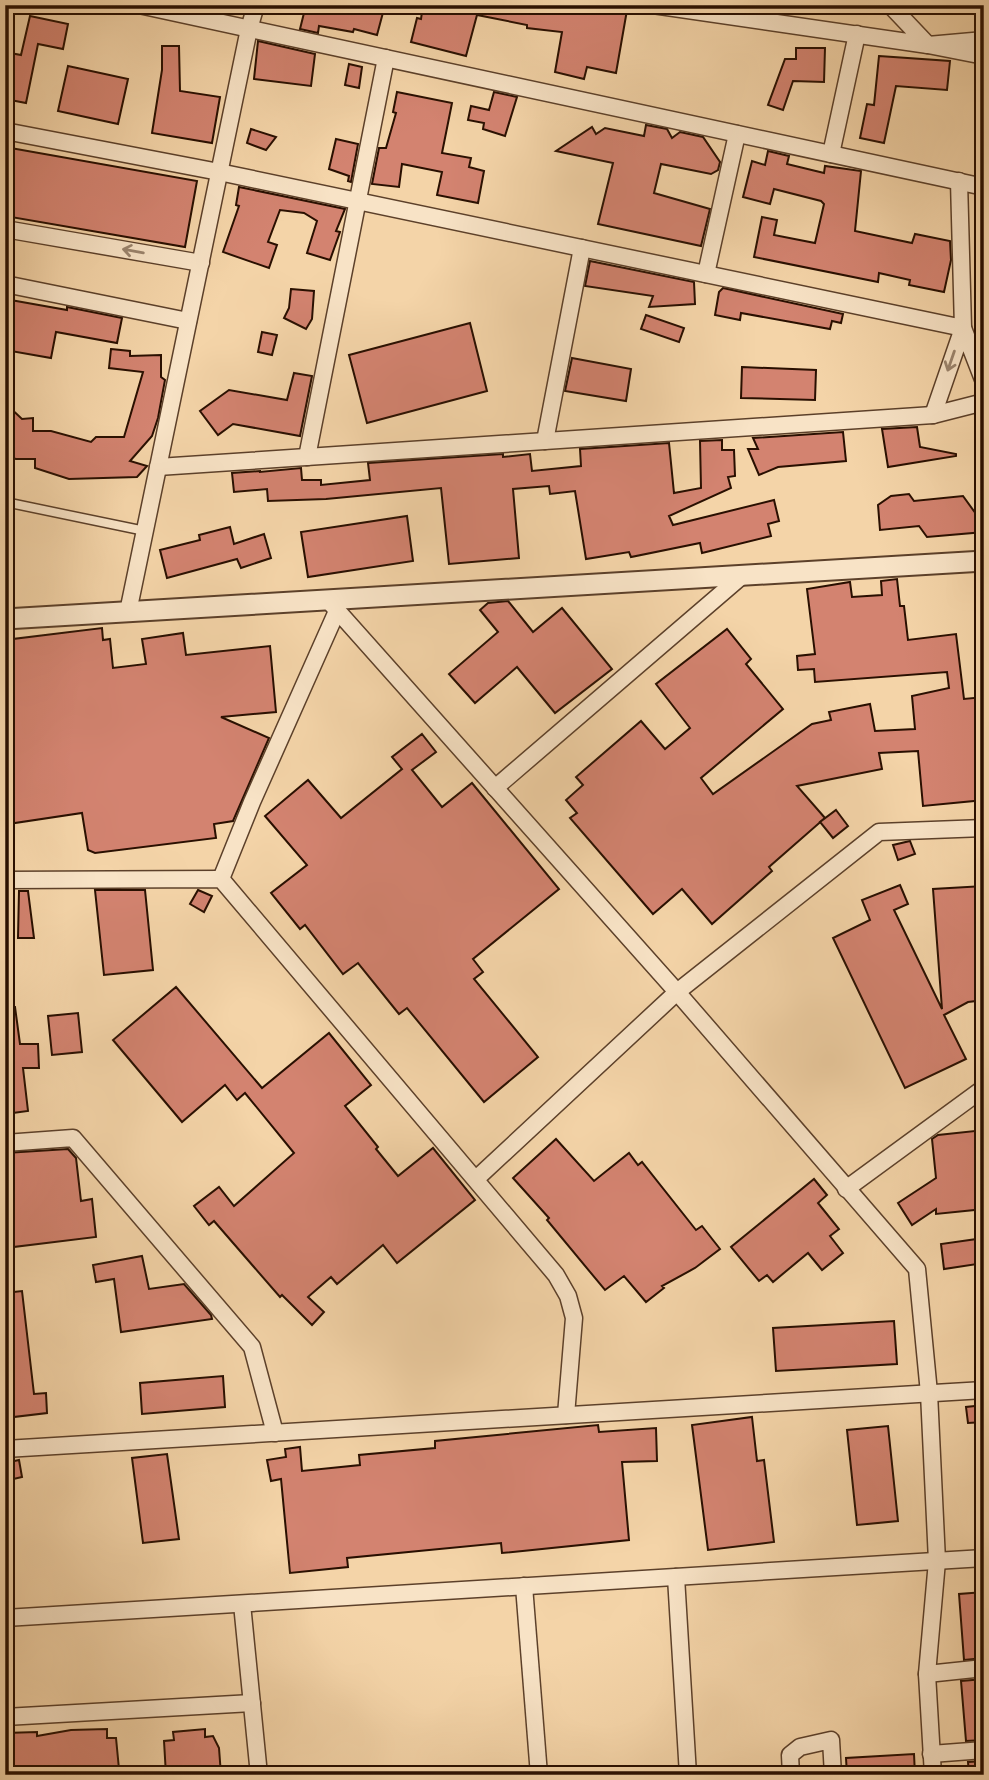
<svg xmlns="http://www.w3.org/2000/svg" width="989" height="1780" font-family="'IM FELL English',serif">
  <rect width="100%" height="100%" fill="#f4d4a8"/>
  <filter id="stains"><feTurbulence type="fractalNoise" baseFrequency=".00286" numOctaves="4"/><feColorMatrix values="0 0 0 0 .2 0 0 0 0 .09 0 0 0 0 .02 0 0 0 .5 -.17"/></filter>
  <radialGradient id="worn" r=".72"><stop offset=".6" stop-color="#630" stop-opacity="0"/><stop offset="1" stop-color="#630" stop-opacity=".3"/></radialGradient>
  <!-- building -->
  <g fill="#d38370" stroke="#290f00" stroke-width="2">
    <path d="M306,5H385L377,35L354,29L353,32L319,26L318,33L300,29Z"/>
    <path d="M423,5H589L627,10L616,73L587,67L584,79L555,72L562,32L527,28V25L477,15L466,56L411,42L417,18L421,19Z"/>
    <path d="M30,16L68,24L63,49L38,44L26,103L5,99V52L21,55Z"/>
    <path d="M258,41L315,54L311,86L254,79Z"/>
    <path d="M162,46H179L180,91L220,97L212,143L152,133L162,70Z"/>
    <path d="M796,48H825L824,82L793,81L783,110L768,105L785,59H796Z"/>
    <path d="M879,56L950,61L947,90L896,86L884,143L860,138L867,104L874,105Z"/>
    <path d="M349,64L362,67L359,88L345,85Z"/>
    <path d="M68,66L128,79L118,124L58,111Z"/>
    <path d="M397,92L452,103L442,153L471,158L469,167L484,171L478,203L437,195L442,172L402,164L399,187L372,184L379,148H386L396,113L393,112Z"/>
    <path d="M494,92L517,97L505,136L483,129L484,123L468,120L471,106L489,110Z"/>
    <path d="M646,125L667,129L672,138L680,132L703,137L720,162L718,170L711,174L661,164L654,193L710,209L701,246L598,224L613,163L556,151L592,127L596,134L605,128L644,136Z"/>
    <path d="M251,129L276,137L266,150L247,143Z"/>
    <path d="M336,139L358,144L351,182L348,181L349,176L329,169Z"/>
    <path d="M5,147L197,181L185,247L5,216Z"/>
    <path d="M768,151L789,156L787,164L824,173L825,166L861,171L855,231L912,243L915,234L950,241L951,260L944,292L909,285L910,280L879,273L878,282L754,257L762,217L777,220L774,235L815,243L824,204L821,201L774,189L770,204L743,197L752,161L765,165Z"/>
    <path d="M239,187L345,209L336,231L340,232L330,260L307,253L317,221L304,213L280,210L268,242L277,245L269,268L223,252L239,206L236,205Z"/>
    <path d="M590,261L694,282L695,304L649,307L653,296L585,286Z"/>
    <path d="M723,288L843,314L841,323L832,321L830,329L741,313L740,320L715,315L719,292Z"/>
    <path d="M291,289L314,291L312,319L306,329L284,318L289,308Z"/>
    <path d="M5,299L67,310V307L122,318L117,343L56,332L51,358L5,350Z"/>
    <path d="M646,315L684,328L679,342L641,329Z"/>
    <path d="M470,323L487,391L367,423L349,355Z"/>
    <path d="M262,332L277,335L272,355L258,352Z"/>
    <path d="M111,349L130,351V356L161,355V377L165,380L158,418L152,436L130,461L147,466L137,477L69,479L35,468V459H16L5,456V403L22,419L33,418V431H51L91,442L96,437H124L143,372L109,368Z"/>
    <path d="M572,358L631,369L626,401L565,391Z"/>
    <path d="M742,367L816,370L815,400L741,398Z"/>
    <path d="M294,373L312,376L300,436L233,424L218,435L200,411L229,390L287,400Z"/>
    <path d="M917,427L920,447L956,454V456L888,467L882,429Z"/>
    <path d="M843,432L846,461L778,467L759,475L748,449H758L753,438Z"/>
    <path d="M722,440V450H734L735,476L728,477L731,488L669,516L673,525L774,500L779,521L768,524L771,536L702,553L700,543L631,557L629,552L586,559L575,491L550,494L549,486L513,489L519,558L449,564L441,488L326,499L268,501L267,489L234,492L232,473L260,471V472L301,468L302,480H321V485L370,480L368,463L503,454V457L530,454L532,471L581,466L580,449L669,443L674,493L701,488L700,441Z"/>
    <path d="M909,494L914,501L963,496L984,525V532L927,537L919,526L880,530L878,505L891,496Z"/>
    <path d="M407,516L413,561L308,577L301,532Z"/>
    <path d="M230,527L234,544L264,534L271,558L241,568L237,559L167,578L160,550L200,540L199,535Z"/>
    <path d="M897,579L900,606H904L908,640L956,634L964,699L984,697V800L923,806L918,751L879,753L882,769L797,786L825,818L769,867L772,871L712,924L682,889L653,914L570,818L577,813L566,800L583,785L576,777L641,721L665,749L690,728L656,684L727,629L751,659L746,664L783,709L701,778L713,794L812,724L831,720L829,712L870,704L875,731L915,729L912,696L949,688L947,672L815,682L814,669L798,670L797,656L815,654L807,589L850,582L852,597L882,595L881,581Z"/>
    <path d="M508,601L533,632L562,608L612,669L555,713L517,667L475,703L449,674L498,632L480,610L488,603Z"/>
    <path d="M102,628L103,640L110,639L113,668L146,664L142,639L183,633L186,655L270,646L276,712L221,717L269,738L233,821L214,824L216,838L95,853L88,850L82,813L8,824L5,803V640Z"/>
    <path d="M422,734L436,752L412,770L442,807L472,783L559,889L473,959L483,972L474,979L538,1057L484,1102L407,1008L399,1014L358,963L343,974L305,925L300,929L271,893L307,865L265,816L308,780L341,818L402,769L392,757Z"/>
    <path d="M836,810L848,826L833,838L820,822Z"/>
    <path d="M910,841L915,854L898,860L893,845Z"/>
    <path d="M900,885L908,904L894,910L942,1009L933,889L984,886V1000L968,1002L944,1015L966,1059L905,1088L833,938L870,920L862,900Z"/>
    <path d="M95,890H145L153,970L104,975Z"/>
    <path d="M198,890L212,896L204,912L190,904Z"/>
    <path d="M19,891H28L34,938H18Z"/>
    <path d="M176,987L262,1088L329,1033L371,1085L345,1106L378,1147L376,1149L398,1176L433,1148L475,1200L397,1263L383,1245L337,1284L331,1277L308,1297L324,1312L312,1325L282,1295L280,1297L214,1221L209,1225L194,1206L219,1187L234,1206L294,1153L245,1093L237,1100L225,1085L182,1122L113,1040Z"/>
    <path d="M5,1007H15L20,1044H38L39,1068H23L28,1111L5,1114Z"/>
    <path d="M78,1013L82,1052L52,1055L48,1016Z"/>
    <path d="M984,1130V1209L936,1214V1209L912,1225L898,1203L936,1178L932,1139L938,1135Z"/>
    <path d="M556,1139L594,1181L629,1153L638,1165L642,1162L696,1230L702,1226L720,1249L695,1268L662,1286L664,1288L646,1302L624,1276L605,1290L547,1220L549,1218L513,1178Z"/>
    <path d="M68,1149L76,1158L81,1201L92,1199L96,1237L5,1248V1153Z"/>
    <path d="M814,1179L827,1195L818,1203L839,1229L830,1236L843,1253L822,1270L808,1253L773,1282L767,1275L759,1281L731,1247Z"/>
    <path d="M984,1238V1263L944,1269L941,1244Z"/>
    <path d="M142,1256L149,1289L184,1284L211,1315L212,1319L121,1332L114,1279L96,1282L93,1265Z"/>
    <path d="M22,1291L34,1394L46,1393L47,1413L5,1418V1293Z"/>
    <path d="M894,1321L897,1364L776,1371L773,1328Z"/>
    <path d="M223,1376L225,1407L142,1414L140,1383Z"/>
    <path d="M984,1405V1422L968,1423L966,1407Z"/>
    <path d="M752,1417L757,1461L764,1460L774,1542L708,1550L692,1425Z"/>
    <path d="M598,1425L599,1432L656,1428L657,1461L622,1462L629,1540L502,1553L501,1543L347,1558L348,1567L290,1573L281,1479L271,1481L267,1460L286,1457L285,1449L300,1447L302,1471L360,1465L359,1455L435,1448V1441Z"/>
    <path d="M888,1426L898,1521L857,1525L847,1430Z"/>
    <path d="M167,1454L179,1539L143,1543L132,1458Z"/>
    <path d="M19,1460L22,1477L5,1481V1463Z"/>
    <path d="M984,1592V1658L964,1660L959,1594Z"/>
    <path d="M984,1679V1740L966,1741L961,1681Z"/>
    <path d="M107,1729V1738H116L119,1769L110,1770L111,1775H5V1733L37,1732V1736L71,1730Z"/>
    <path d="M205,1729V1737L213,1736L219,1748L221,1775H166L164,1741L174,1740L173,1732Z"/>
    <path d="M914,1754L915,1775H847L846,1758Z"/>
    <path d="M984,1761V1775H969L968,1762Z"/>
  </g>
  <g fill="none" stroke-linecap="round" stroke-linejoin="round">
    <!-- service casing -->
    <g stroke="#5c402a" stroke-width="11">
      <path id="service" d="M5,502L145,531"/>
    </g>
    <!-- minor casing -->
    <g stroke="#5c402a" stroke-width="19">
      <g id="minor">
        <path d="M139,5L984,187"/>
        <path d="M653,5L928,45L890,5"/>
        <path d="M984,40L928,45L984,56"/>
        <path d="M5,131L219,172L963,328L959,181"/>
        <path d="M831,154L857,34"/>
        <path d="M5,229L201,263"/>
        <path d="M706,274L737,134"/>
        <path d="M5,284L188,321"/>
        <path d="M933,415L963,328L984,382"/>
        <path d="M545,441L582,248"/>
        <path d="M307,457L386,58"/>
        <path d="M158,467L933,415L984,402"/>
        <path d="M327,599L677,992L917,1269L929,1393L937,1561L927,1674L933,1775"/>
        <path d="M128,612L249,29L256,5"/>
        <path d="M495,788L743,575"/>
        <path d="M221,879L252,802L337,611"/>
        <path d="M5,880L221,879L556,1275L568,1296L574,1318L566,1415"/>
        <path d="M5,1143L73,1138L252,1347L275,1433"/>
        <path d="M476,1179L677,992L879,832L984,828"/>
        <path d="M846,1189L984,1088"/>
        <path d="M5,1449L984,1390"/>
        <path d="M676,1577L688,1775"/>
        <path d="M524,1586L539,1775"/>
        <path d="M242,1604L259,1775"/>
        <path d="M5,1618L984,1558"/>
        <path d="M927,1674L984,1668"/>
        <path d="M5,1717L252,1703"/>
        <path d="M931,1754L984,1750"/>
        <path d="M791,1775L790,1755L800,1747L831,1740L833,1775"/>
      </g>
    </g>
    <!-- tertiary casing -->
    <g stroke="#5c402a" stroke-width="23">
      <path id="tertiary" d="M5,619L984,561"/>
    </g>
    <!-- service -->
    <use href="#service" stroke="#f8e3c6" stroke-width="8"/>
    <!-- minor -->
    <use href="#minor" stroke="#f8e3c6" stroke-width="16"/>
    <!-- tertiary -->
    <use href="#tertiary" stroke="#f8e3c6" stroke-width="19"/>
  </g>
  <!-- one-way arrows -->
  <defs><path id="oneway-shaft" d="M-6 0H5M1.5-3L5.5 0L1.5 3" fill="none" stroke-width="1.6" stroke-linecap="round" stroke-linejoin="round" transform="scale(1.75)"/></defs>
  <g stroke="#9b846d">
    <use href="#oneway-shaft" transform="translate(133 251) rotate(-170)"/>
    <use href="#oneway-shaft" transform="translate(951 361) rotate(109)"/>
  </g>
  <!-- margin -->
  <rect width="989" height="1780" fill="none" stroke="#f4d4a8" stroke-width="28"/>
  <rect x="7" y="7" width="975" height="1766" fill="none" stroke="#290f00" stroke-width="3.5"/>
  <rect x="14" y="14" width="961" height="1752" fill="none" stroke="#290f00" stroke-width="2"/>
  <rect width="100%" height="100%" filter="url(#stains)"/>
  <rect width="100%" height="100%" fill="url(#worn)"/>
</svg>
